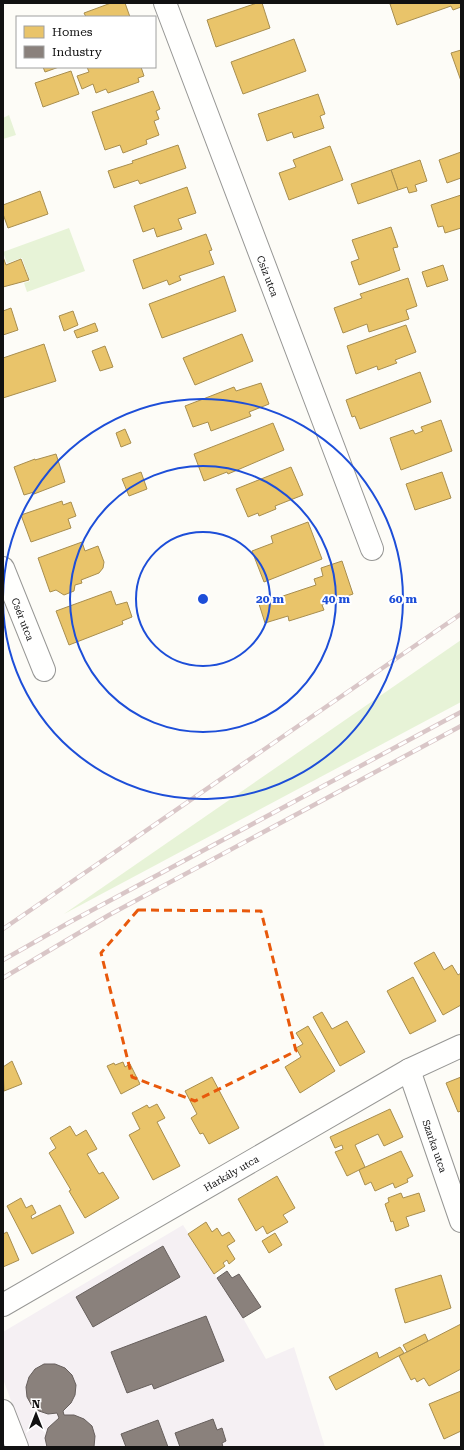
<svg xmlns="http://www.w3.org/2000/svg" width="464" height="1450" font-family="'Roboto Serif',serif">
  <rect width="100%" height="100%" fill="#fdfcf7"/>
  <!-- industrial -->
  <path fill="#f5f0f3" d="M183,1225L243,1318L266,1359L294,1347L325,1447H28L3,1379V1332Z"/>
  <!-- green -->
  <g fill="#e7f3d7">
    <path d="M9,115L16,135L3,139V118Z"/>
    <path d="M69,228L85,271L27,292L24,283L30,281L22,258L7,263L3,252Z"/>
    <path d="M461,640V702L64,914Z"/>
  </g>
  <!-- homes -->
  <g fill="#e9c46a" stroke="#a88e4f">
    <path d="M111,3H125L130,17H86L84,13Z"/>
    <path d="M257,3H262L270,28L216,47L207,20Z"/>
    <path d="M394,3H461V7L453,10L451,6L397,25L390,4Z"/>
    <path d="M294,39L306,71L243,94L231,62Z"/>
    <path d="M461,50V81L451,53Z"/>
    <path d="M43,67H59L45,72Z"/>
    <path d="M87,67H141L144,76L138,78L139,82L108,93L106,89L96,93L93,84L82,89L77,76L89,72Z"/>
    <path d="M71,71L79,94L43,107L35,83Z"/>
    <path d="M153,91L160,109L156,111L159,119L154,121L159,135L146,140L147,144L123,153L120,145L105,150L92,112Z"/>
    <path d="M318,94L325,114L320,116L324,128L294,138L292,132L267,141L258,114Z"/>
    <path d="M178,145L186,168L140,184L138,180L114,188L108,171L133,163L132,161Z"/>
    <path d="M330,146L343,180L289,200L279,173L296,167L293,160Z"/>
    <path d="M461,152V178L447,183L439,160Z"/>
    <path d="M420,160L427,181L415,185L417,191L409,193L407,187L398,190L391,170Z"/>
    <path d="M391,170L398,190L358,204L351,184Z"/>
    <path d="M187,187L196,213L178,219L182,229L157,237L154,228L143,232L134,206Z"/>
    <path d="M40,191L48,214L8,228L3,214V205Z"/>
    <path d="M461,195V228L445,233L443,226L438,227L431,205Z"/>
    <path d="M391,227L398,247L393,248L400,270L359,285L351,262L359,259L352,240Z"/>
    <path d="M206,234L212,250L209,251L214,264L179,276L181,280L169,285L167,280L143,289L133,260Z"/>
    <path d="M3,257L6,265L21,259L29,280L3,287Z"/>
    <path d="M443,265L448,280L427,287L422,272Z"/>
    <path d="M224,276L236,311L162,338L149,304Z"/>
    <path d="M408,278L417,306L406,310L409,319L369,332L367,324L343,333L334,308L362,298L360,294Z"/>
    <path d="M11,308L18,330L3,335V311Z"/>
    <path d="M73,311L78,325L64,331L59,316Z"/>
    <path d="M95,323L98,331L77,338L74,331Z"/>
    <path d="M406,325L416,352L395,360L397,363L378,370L377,366L356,374L347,346Z"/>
    <path d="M242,334L253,361L195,385L183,358Z"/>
    <path d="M44,344L56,381L3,398V358Z"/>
    <path d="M105,346L113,367L100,371L92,351Z"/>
    <path d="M420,372L431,402L360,429L355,416L352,417L346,400Z"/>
    <path d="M261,383L269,404L249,412L251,416L211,431L208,422L193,427L185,406L234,387L236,391Z"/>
    <path d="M441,420L452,451L401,470L390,438L413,430L415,434L423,431L421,427Z"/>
    <path d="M273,423L284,450L228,474L227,472L204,481L194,454Z"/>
    <path d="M125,429L131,443L121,447L116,433Z"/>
    <path d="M56,454L65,482L34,494V492L24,495L14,467L35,459V460Z"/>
    <path d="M291,467L303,495L275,506L276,509L259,516L258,513L248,517L236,489Z"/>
    <path d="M141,472L147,489L129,496L122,479Z"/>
    <path d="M442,472L451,498L415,510L406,484Z"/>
    <path d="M62,501L63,505L71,502L76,516L68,519L71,528L31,542L21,515Z"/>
    <path d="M308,522L322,559L264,582L252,551L273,543L271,536Z"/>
    <path d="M82,542L85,551L98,546L104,562L103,568L99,573L81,580L82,583L75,585L74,591L64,595L56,590L50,592L38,558Z"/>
    <path d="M342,561L353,594L322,605L324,610L289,621L288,616L265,623L259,604L316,585L314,579L323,576L321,568Z"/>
    <path d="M111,591L116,605L127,602L132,617L122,621L123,624L69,645L56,611Z"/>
    <path d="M434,952L444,970L452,965L458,975L461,973V1005L443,1015L414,963Z"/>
    <path d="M413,977L436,1021L410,1034L387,991Z"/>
    <path d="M322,1012L332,1029L347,1021L365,1052L340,1066L313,1017Z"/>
    <path d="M308,1026L335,1071L300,1093L285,1067L301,1057L296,1048L303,1044L296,1033Z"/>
    <path d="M12,1061L22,1084L4,1091L3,1067Z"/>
    <path d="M123,1062L125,1067L130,1064L140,1084L121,1094L107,1066L114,1063L115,1065Z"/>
    <path d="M212,1077L239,1128L209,1144L203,1133L200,1134L191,1118L197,1114L185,1091Z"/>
    <path d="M461,1077V1111L458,1112L446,1083Z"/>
    <path d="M157,1104L165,1118L157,1122L180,1166L153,1180L129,1135L140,1129L132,1113L147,1105L149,1108Z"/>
    <path d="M390,1109L403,1137L384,1146L378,1134L355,1145L365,1167L347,1176L335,1152L343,1149L342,1145L335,1148L330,1137Z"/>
    <path d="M70,1126L76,1136L86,1130L97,1149L87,1154L99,1174L103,1172L119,1198L85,1218L69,1191L71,1190L49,1153L56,1148L50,1138Z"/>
    <path d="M401,1151L413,1176L407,1179L408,1182L395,1188L393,1183L375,1191L371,1182L365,1185L359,1170Z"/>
    <path d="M277,1176L295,1208L283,1215L288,1222L267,1234L263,1226L256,1231L238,1199Z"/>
    <path d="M401,1193L403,1198L419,1193L425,1211L406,1217L409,1226L396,1231L393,1221L391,1222L385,1204L389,1202L388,1198Z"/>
    <path d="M21,1198L26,1208L32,1205L36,1213L31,1216L32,1219L60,1205L74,1233L32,1254L7,1206Z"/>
    <path d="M206,1222L212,1232L217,1228L222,1236L229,1232L235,1241L227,1246L235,1259L229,1264L227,1260L223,1263L225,1266L214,1274L188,1234Z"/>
    <path d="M7,1232L19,1260L3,1267V1234Z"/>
    <path d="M275,1233L282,1245L269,1253L262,1241Z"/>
    <path d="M441,1275L451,1308L405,1323L395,1289Z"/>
    <path d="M461,1324V1369L429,1386L424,1378L417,1382L415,1378L411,1380L399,1356Z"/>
    <path d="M425,1334L428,1341L407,1352L403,1345Z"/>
    <path d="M400,1347L404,1353L336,1390L329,1377L377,1352L379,1358Z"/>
    <path d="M461,1391V1431L444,1439L429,1404Z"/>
  </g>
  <!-- industry -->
  <g fill="#8a817c" stroke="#665f5c">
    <path d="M163,1246L180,1277L93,1327L76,1297Z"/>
    <path d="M227,1271L232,1278L239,1274L261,1307L243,1318L217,1278Z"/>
    <path d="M206,1316L224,1361L154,1389L152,1384L127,1393L111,1352Z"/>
    <path d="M44,1364H55L65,1368L72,1375L76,1385L75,1395L71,1403L63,1411L64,1415H74L84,1419L92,1426L95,1436L94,1447H47L45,1438L48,1428L59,1418L57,1413L48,1414L39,1411L32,1406L27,1397L26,1387L29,1377L35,1369Z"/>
    <path d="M213,1419L217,1430L222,1428L226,1441L222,1443L223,1447H180L175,1433Z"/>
    <path d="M158,1420L168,1447H126L121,1434Z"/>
  </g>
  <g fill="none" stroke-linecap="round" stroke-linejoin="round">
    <!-- minor casing -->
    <g stroke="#979795" stroke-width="24">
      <g id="minor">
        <path d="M165,3L372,549"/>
        <path d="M3,568L44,670"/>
        <path d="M409,1070L461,1221"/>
        <path d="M3,1305L409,1070L461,1046"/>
        <path d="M3,1411L17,1447"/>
      </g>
    </g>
    <!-- minor -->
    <use href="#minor" stroke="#fffffe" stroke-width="22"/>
    <!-- rail casing -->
    <g stroke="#d9c6c7" stroke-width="4.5">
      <g id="rail">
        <path d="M3,929L461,614"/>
        <path d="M3,960L70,922L461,712"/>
        <path d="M3,978L109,915L461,726"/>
      </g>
    </g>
    <!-- rail -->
    <use href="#rail" stroke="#fff" stroke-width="3" stroke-dasharray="9" stroke-linecap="butt"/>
  </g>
  <!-- marked area -->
  <path fill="none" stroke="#e8590c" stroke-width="3" stroke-dasharray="8 5" stroke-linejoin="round" d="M138,910L261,911L296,1051L195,1101L132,1077L101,953Z"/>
  <!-- distance rings -->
  <g fill="none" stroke="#1d4ed8" stroke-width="2">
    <circle cx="203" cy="599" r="67"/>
    <circle cx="203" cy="599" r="133"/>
    <path d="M3 597A200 200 0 1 1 3 601"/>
  </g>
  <g text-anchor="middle" stroke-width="4" stroke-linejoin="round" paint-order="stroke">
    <!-- street labels -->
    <g font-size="10" fill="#111" stroke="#fff">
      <text transform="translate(268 276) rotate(69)" y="4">Csíz utca</text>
      <text transform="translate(23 619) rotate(69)" y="4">Csér utca</text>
      <text transform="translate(435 1146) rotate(71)" y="4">Szarka utca</text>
      <text transform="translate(231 1173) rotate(-30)" y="4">Harkály utca</text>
    </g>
  </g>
  <circle cx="203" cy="599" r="6" fill="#1d4ed8" stroke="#fff" stroke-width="2"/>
  <g font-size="12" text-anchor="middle" font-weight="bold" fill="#1d4ed8" stroke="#fff" stroke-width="4" stroke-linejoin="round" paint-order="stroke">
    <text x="270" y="603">20 m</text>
    <text x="336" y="603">40 m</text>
    <text x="403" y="603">60 m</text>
  </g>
  <!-- border -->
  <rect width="464" height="1450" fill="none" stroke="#111111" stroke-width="8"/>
  <!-- legend -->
  <rect x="16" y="16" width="140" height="52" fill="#ffffff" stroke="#a0a0a0"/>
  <rect x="24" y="26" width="20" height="12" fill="#e9c46a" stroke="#a0a0a0"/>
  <text x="52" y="36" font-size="12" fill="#111111">Homes</text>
  <rect x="24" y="46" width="20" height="12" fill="#8a817c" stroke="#a0a0a0"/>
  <text x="52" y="56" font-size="12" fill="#111111">Industry</text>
  <!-- north arrow -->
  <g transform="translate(36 1414)" stroke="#ffffff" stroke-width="3" paint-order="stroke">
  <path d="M0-3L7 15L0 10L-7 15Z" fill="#111111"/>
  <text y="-6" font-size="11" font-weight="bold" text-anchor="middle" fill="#111111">N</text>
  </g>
</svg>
